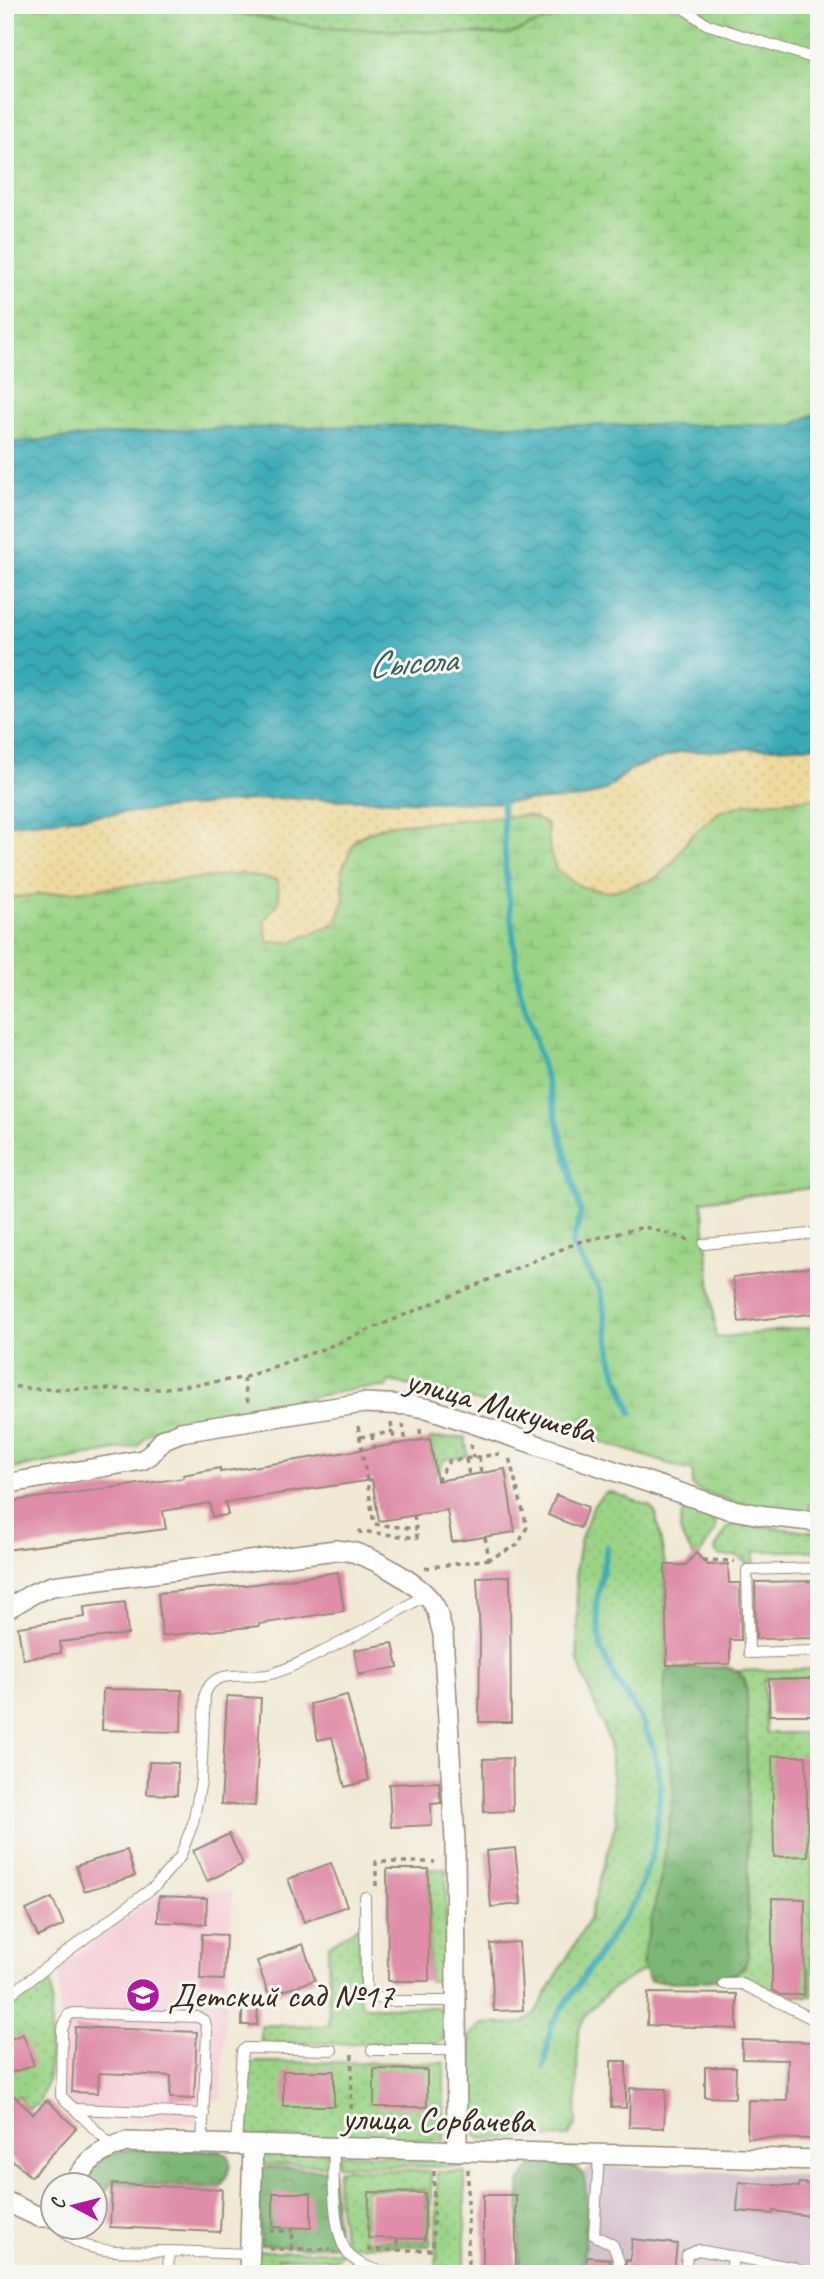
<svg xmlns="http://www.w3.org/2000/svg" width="824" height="2279" font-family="Caveat,sans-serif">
  <defs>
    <pattern id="grass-dots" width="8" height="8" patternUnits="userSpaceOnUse" patternTransform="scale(1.75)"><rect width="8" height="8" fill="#9bd487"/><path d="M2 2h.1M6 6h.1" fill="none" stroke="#86b674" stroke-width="1.8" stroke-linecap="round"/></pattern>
    <pattern id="forest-crowns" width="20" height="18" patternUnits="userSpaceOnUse" patternTransform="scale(1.75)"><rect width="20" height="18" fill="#7cb674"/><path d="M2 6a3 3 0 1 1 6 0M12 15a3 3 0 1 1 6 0" fill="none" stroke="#67945f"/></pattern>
    <pattern id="wetland-marsh" width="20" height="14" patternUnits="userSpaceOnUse" patternTransform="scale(1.75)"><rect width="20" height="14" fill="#9bd487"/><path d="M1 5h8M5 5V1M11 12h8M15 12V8" fill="none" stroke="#86b674"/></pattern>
    <pattern id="sand-dots" width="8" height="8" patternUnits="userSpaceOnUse" patternTransform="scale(1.75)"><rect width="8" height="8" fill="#eeda9e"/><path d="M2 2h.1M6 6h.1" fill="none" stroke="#cdbb88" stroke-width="1.8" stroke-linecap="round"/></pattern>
    <pattern id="water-waves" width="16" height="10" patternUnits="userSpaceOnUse" patternTransform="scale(1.75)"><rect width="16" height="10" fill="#39aab6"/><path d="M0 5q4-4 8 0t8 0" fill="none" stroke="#318b93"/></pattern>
  </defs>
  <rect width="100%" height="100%" fill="#f6f6f2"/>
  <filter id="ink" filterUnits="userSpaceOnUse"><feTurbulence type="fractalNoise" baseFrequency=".0143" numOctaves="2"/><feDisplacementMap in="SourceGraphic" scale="14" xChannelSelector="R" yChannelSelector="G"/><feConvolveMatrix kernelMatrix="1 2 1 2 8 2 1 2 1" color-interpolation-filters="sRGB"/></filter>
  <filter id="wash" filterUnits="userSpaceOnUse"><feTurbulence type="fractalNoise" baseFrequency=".00686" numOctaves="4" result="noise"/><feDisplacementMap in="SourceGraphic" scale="28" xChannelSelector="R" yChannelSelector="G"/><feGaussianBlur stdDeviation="1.57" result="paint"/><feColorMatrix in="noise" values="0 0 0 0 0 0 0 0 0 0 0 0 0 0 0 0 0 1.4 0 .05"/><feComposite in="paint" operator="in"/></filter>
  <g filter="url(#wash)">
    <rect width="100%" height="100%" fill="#f1e9d5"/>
    <!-- built -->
    <path fill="#f6cfd8" d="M175,1889L233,1891L221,2100L197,2099L195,2122L93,2119L87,2125L56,2096L60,1967L162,1892Z"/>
    <!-- industrial -->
    <path fill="#d1bdca" d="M592,2166L819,2176V2274H577L582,2173Z"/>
    <!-- grass -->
    <g fill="url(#grass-dots)" stroke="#6b7f52" stroke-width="2" fill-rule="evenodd">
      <path d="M192,5H577L575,9L508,35L316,27Z"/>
      <path d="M465,1437L468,1456L445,1459L436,1475L430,1439Z"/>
      <path d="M611,1492L650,1506L656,1514L665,1565L667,1665L708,1712L685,1936L643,1970L611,1990L588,2012L578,2031L576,2124L568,2137L481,2139L469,2129V2036L482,2024L523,2023L535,2013L589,1919L616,1822L609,1741L578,1662L576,1567L580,1541L593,1506L605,1493Z"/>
      <path d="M690,1510C701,1513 717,1515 716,1529L699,1557L694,1556C684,1542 675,1530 683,1513Z"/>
      <path d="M734,1523L819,1533V1551H755L754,1563L750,1565L737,1556H720L715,1551L716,1547L729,1525Z"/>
      <path d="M819,1669V1679L764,1680L766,1731L768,1733H802L812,1740V1996H772L747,1980L736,1979L732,1976L745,1967L748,1957L747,1695L745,1679L736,1671Z"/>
      <path d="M428,1869H446V1981H429Z"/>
      <path d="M360,1925L359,1996L361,2003L367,2007H438L443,2016L444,2039L436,2044L261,2043V2025L329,2026L328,1946Z"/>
      <path d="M50,1983L52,1989L49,2075L39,2104L28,2109L19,2096L5,2099V2006L26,1991Z"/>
      <path d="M255,2062L444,2063V2141L252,2137L248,2135L247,2128L250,2067Z"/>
      <path d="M329,2152L331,2165L261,2164L256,2154Z"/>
      <path d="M338,2154L467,2157L465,2166L457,2167L337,2165Z"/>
      <path d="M340,2169L428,2171L431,2174V2243L429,2246L348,2245L344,2240L338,2200L337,2172ZM369,2189L426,2190L427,2241L365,2240L366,2191Z"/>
      <path d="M437,2172H465V2274H436Z"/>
      <path d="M260,2251H341V2254L334,2261L327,2258H278L277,2274H255L257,2255Z"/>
    </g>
    <!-- forest -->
    <g fill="url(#forest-crowns)" stroke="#5c7049" stroke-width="2">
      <path d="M727,1667C744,1673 745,1678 747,1695L748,1957C737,1989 679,1981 650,1981L642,1964L663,1867L674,1792L665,1712V1673L676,1668Z"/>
      <path d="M130,2149L221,2151L228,2156L231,2167L221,2186L212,2187L111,2183L107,2190L95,2191L94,2184H87L89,2172L106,2156Z"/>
      <path d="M569,2164C571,2165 578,2168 579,2169C593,2182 583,2254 582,2274H519V2190L521,2181L531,2167Z"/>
      <path d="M269,2167L332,2170L338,2245L307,2247L260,2245L259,2169Z"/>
    </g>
    <!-- wetland -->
    <g fill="url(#wetland-marsh)" stroke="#6b7f52" stroke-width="2">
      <path d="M5,5H192L316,27L508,35L575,9L577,5H819V412L792,425H441L180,429L5,443Z"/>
      <path d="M819,798V1187L702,1201L716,1338L819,1326V1482C810,1490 813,1502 808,1512L745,1506L695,1489L692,1485L693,1474L691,1471L479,1402L390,1381L386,1387L360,1388L170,1423L145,1436L138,1446L5,1470V898L241,874L278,880L279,902L265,921L268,942H293L344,900L342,869L356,839L386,825L528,815L547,824L550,852L673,862C685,844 700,820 721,811C751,798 787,800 819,798Z"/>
    </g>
    <!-- sand -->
    <path fill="url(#sand-dots)" stroke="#94825e" stroke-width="2" d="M819,746V798L750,803L720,811L689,838L673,862L655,879L609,892L582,887L556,870L550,852L547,824L528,815L386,825L356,838L342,869L344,900L336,923L293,942H268L264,921L279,902L278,880L241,874L5,898V825L11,823L274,798L491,803L583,798L607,789L632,769L679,752Z"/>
    <!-- water -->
    <path fill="url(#water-waves)" stroke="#3a6a6a" stroke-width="2" d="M819,412V746L679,752L632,769L607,789L583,798L491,803L274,798L5,825V443L180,429L441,425H792Z"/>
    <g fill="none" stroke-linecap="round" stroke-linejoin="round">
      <!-- stream -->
      <g stroke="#39aab6" stroke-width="6">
        <path d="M502,794L506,875L519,986L547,1082L581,1213L572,1245L601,1292L613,1364L632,1413"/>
        <path d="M544,2067L551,2025L637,1898L654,1848L661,1786L654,1749L638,1713L616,1680L601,1649L596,1604L607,1547"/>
      </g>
    </g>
    <g id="blocks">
      <!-- building -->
      <g fill="#df8da8">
        <path d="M819,1266V1313L739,1322L733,1277Z"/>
        <path d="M430,1439L437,1481L505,1469L515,1532L452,1542L447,1510L379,1521L372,1480L225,1502L228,1515L212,1517L210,1503L163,1511L166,1529L5,1550V1502L184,1478L183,1475L220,1468V1472Z"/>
        <path d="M556,1495L588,1507L580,1528L548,1515Z"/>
        <path d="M696,1553L707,1565L728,1564L729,1583H740L741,1640H730V1664L667,1665L665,1565H686Z"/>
        <path d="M338,1572L344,1611L259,1624V1626L162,1636L158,1593L255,1584Z"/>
        <path d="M510,1576L511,1722H479L480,1638L477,1577Z"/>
        <path d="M819,1581V1638L756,1639L755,1582Z"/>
        <path d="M125,1602L128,1634L60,1642L61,1653L23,1659L18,1627L85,1617L84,1607Z"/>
        <path d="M393,1643L398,1667L359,1675L354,1650Z"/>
        <rect x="769" y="1679" width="50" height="36"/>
        <path d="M103,1689L182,1690L181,1732L102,1730Z"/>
        <path d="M347,1695L369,1780L345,1787L332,1737L318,1740L310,1704Z"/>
        <path d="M227,1696L261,1698L255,1806L221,1804Z"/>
        <path d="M772,1756H806L808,1856L774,1857Z"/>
        <path d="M512,1758L513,1811L484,1812L483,1759Z"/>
        <path d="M149,1762L178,1763L177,1795L147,1794Z"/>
        <path d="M439,1782L441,1803L431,1804L432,1825L391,1827L389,1784Z"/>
        <path d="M229,1834L243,1864L207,1881L193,1851Z"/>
        <path d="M515,1848L521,1904L491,1907L486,1851Z"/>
        <path d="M127,1850L135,1876L84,1891L76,1866Z"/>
        <path d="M331,1863L347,1906L304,1922L288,1879Z"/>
        <path d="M387,1869H428L429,1981H388Z"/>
        <path d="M159,1896L207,1898L206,1924L158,1922Z"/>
        <path d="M52,1898L64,1925L38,1937L26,1910Z"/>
        <path d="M772,1898L805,1899L804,1995H781L772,1990Z"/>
        <path d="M202,1934L226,1935L224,1980L200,1979Z"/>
        <path d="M519,1942L523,2010L494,2011L490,1944Z"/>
        <path d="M303,1944L315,1980L269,1996L257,1961Z"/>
        <path d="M648,1993L737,1994V2029L647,2025Z"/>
        <path d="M242,2003H258L257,2025H242Z"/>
        <path d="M75,2027L197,2032L194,2099L170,2098L171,2076L99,2073L98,2093L72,2092Z"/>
        <path d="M23,2034L34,2065L5,2075V2041Z"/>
        <path d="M742,2040L816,2042L814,2139L747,2138L748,2100L787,2101L788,2060L742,2059Z"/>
        <path d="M611,2061H626V2108L611,2107Z"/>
        <path d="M705,2067H736L735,2098L705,2097Z"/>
        <path d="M374,2069L427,2070V2107H374Z"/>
        <rect x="283" y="2071" width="51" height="35"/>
        <path d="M5,2087L33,2114L47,2100L76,2128L31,2177L5,2153Z"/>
        <path d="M630,2088L666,2089L664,2128L629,2127Z"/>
        <path d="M739,2182L798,2187L799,2183L819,2185V2217L773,2211V2214L737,2211Z"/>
        <path d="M112,2184L222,2189L220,2232L110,2227Z"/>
        <path d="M369,2192L425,2193V2239L368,2238Z"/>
        <path d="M273,2193H311V2228L273,2227Z"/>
        <rect x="483" y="2195" width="33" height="79"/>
        <path d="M632,2239L677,2244L674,2274H625L626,2260L630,2261Z"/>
        <path d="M587,2257L610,2259L611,2274H586Z"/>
      </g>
    </g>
  </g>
  <g filter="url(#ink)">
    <use href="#blocks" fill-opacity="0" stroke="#968a7a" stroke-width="2"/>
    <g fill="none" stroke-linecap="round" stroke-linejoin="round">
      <!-- service casing -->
      <g stroke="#968a7a" stroke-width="12">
        <g id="service">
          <path d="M679,5L706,24L819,60"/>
          <path d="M704,1244L819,1233"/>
          <path d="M819,1568L747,1570L749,1653L819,1651"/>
          <path d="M365,1897L366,1987L369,1994L387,2001H456"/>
          <path d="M724,1984H742L819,2022"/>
          <path d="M5,1998L155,1886L180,1857L193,1823L201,1781L205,1694C215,1666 247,1680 271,1674C291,1668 308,1659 326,1650C361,1633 393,1615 425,1595"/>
          <path d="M372,2050H456"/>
          <path d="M75,2109L204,2114"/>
          <path d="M236,2145L242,2051L246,2048L332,2050"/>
          <path d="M113,2147L61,2096L62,2030L68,2015L74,2013L198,2017L205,2021L207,2032L202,2145"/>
          <path d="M334,2148C333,2174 332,2238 350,2256C364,2269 383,2272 401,2274"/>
          <path d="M599,2155L594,2235L613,2245L619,2262L618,2274"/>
          <path d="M60,2226C77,2258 138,2251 169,2251"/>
          <path d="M168,2274L169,2251L250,2254"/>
          <path d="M685,2274L687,2255L698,2250L795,2268L804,2274"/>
          <path d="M731,2274L733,2256"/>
        </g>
      </g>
      <!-- minor casing -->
      <g stroke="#968a7a" stroke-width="22">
        <g id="minor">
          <path d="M5,1484L142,1460L150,1455L164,1439L181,1432L363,1403L408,1405L430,1409L728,1509L766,1516L819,1522"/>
          <path d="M5,1610L34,1593L52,1586L336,1550C344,1551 352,1551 358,1554C379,1561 425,1587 435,1607C439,1615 440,1625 443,1634L455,1840L457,2151"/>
          <path d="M74,2184C87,2159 100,2151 126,2142L819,2160"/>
          <path d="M5,2201L39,2217H52"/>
          <path d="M249,2274L253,2146"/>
        </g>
      </g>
      <!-- path -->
      <g stroke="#968a7a" stroke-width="3.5" stroke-dasharray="5 5" stroke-linecap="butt">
        <path d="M243,1378L248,1402"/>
        <path d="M5,1385L33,1389H159L243,1378L328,1347L579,1242L645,1227L689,1240"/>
        <path d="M391,1423L395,1445"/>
        <path d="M403,1424L406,1443"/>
        <path d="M358,1426L374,1524L416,1529L414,1515"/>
        <path d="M420,1429L421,1441"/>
        <path d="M372,1435L374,1448"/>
        <path d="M360,1437L393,1432"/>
        <path d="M471,1444L473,1458"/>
        <path d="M479,1457L481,1473"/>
        <path d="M466,1459L469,1475"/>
        <path d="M437,1481L449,1461L499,1454"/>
        <path d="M361,1534L360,1531L417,1538L416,1529"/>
        <path d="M485,1537L489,1559L518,1545L527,1527L509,1457"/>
        <path d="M703,1560L735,1561"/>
        <path d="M425,1568L489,1559"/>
        <path d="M376,1886V1862H435"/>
        <path d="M351,2129L352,2050"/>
        <path d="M270,2231H293"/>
        <path d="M397,2239V2250"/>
        <path d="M269,2249H331"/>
        <path d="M292,2249L293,2227"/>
        <path d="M367,2250H433L434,2170"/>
        <path d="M337,2274L340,2264"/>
        <path d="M468,2274V2168"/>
      </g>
      <!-- service -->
      <use href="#service" stroke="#fff" stroke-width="10"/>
      <!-- minor -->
      <use href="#minor" stroke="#fff" stroke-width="19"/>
    </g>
  </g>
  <!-- icons -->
  <defs>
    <g id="school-disc" transform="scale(1.75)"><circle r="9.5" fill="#b5179e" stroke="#f6f6f2"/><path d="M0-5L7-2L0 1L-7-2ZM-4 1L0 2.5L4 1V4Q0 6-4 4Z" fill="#fff"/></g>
  </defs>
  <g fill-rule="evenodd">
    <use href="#school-disc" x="143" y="1995"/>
  </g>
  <g text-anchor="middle" stroke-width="6" stroke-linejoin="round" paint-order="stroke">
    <!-- street labels -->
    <g font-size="35" fill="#3b2a1e" stroke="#f6f6f2">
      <text transform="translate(501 1405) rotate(16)" y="12">улица Микушева</text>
      <text transform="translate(438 2119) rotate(1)" y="12">улица Сорвачева</text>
    </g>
    <!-- poi labels -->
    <g font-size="35" fill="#3b2a1e" stroke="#f6f6f2" text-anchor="start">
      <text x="168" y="2007">Детский сад №17</text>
    </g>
    <!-- water labels -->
    <g font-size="37" font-style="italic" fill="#3a5d5b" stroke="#f6f6f2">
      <text transform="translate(412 661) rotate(-4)" y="13">Сысола</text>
    </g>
  </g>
  <!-- margin -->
  <rect width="824" height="2279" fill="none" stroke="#f6f6f2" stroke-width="28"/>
  <!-- north arrow -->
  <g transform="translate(74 2206) rotate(277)"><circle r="33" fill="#f6f6f2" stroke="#aba49d" stroke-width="2"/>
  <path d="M0-5L12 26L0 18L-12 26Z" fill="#b5179e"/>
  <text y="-10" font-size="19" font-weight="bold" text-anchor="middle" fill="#3b2a1e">С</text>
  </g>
</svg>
